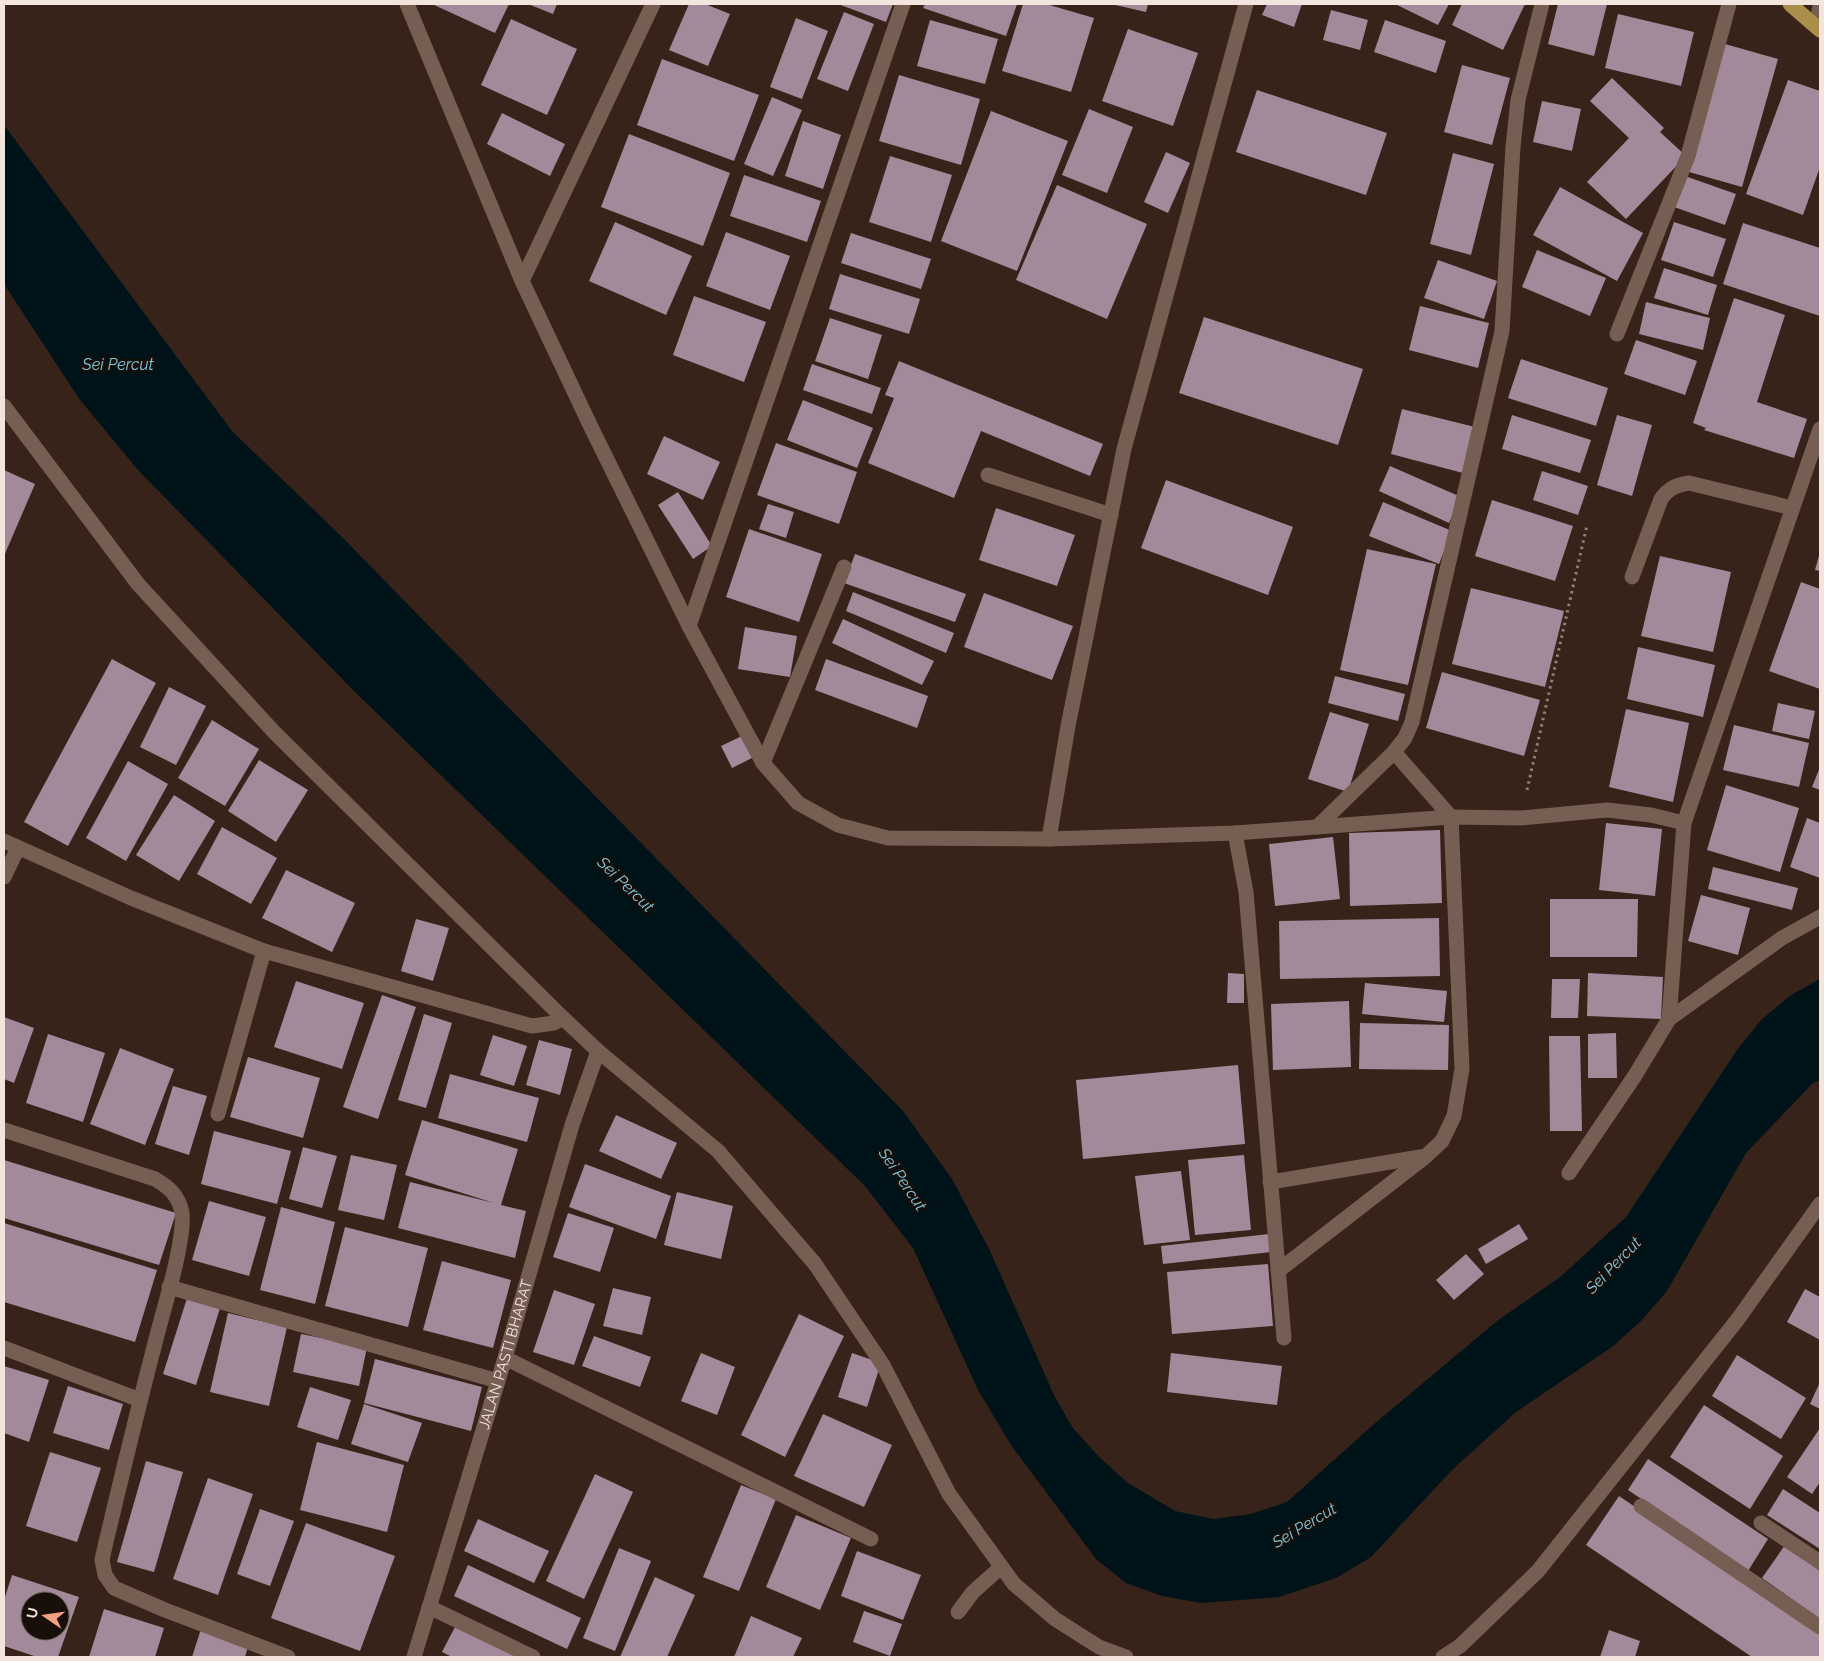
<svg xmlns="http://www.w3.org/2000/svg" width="1824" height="1661" font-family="Raleway,sans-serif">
  <rect width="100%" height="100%" fill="#372319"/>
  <!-- water -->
  <path fill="#001319" d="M4,125L232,431L342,537L903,1111L952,1179L990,1251L1053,1393L1072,1427L1099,1457L1128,1483L1175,1511L1213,1519L1251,1514L1287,1502L1373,1425L1497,1321L1560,1277L1626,1217L1737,1050L1761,1020L1791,995L1820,979V1080L1813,1083L1746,1153L1667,1291L1641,1321L1612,1347L1516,1412L1452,1470L1371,1557L1336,1578L1279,1597L1201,1603L1162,1596L1126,1583L1096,1559L1011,1445L978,1390L913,1248L865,1186L355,692L139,471L80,400L4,284Z"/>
  <!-- building -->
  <g fill="#a28a9b" fill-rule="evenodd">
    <path d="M432,4H509L495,33Z"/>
    <path d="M528,4H557L553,14Z"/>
    <path d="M689,4H705L730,14L708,66L669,50Z"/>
    <path d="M838,4H893L886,22Z"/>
    <path d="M925,4H1017L1006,36L923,8Z"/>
    <path d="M1023,4H1046L1094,18L1071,92L1002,71Z"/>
    <path d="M1111,4H1148L1146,12Z"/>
    <path d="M1267,4H1302L1294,27L1262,15Z"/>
    <path d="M1395,4H1449L1438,25Z"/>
    <path d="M1462,4H1525L1503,50L1452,25Z"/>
    <path d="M1558,4H1607L1594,56L1548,44Z"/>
    <path d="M1331,10L1368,20L1360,50L1323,40Z"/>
    <path d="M844,12L874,24L848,91L817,79Z"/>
    <path d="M1618,14L1694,32L1681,86L1605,68Z"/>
    <path d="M796,18L828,31L802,99L770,87Z"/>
    <path d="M511,19L577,49L547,115L481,85Z"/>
    <path d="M930,20L998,39L985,84L917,66Z"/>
    <path d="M1385,20L1446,41L1436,73L1374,52Z"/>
    <path d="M1128,29L1198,53L1173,126L1102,101Z"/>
    <path d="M1725,44L1778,59L1742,187L1689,172Z"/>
    <path d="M662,59L759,95L734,161L637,125Z"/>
    <path d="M1462,65L1510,78L1492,145L1444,132Z"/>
    <path d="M899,75L980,99L961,165L879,141Z"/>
    <path d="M1612,78L1664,128L1660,132L1686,156L1626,219L1587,182L1629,138L1590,101Z"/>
    <path d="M1788,80L1820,91V167L1803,215L1746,194Z"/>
    <path d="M1257,90L1387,133L1366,195L1236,152Z"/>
    <path d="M772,97L802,110L773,176L744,164Z"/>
    <path d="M1542,101L1581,109L1572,151L1533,142Z"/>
    <path d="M1089,109L1133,127L1107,193L1062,175Z"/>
    <path d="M991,111L1068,141L1017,271L941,241Z"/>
    <path d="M502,113L565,144L550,176L487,144Z"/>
    <path d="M803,121L841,135L823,189L785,176Z"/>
    <path d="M629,134L730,173L703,246L601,207Z"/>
    <path d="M1166,152L1190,163L1168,213L1144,202Z"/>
    <path d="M1453,153L1494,164L1471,255L1430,244Z"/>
    <path d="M890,156L952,175L931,242L869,222Z"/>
    <path d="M744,175L821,201L807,242L730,216Z"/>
    <path d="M1685,176L1736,194L1725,225L1674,207Z"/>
    <path d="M1057,185L1147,224L1107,319L1016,280Z"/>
    <path d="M1560,187L1643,233L1617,281L1533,235Z"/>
    <path d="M615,222L692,256L666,315L589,281Z"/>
    <path d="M1674,222L1726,239L1713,277L1661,260Z"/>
    <path d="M1743,223L1820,248V316L1723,284Z"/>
    <path d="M726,232L790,256L770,310L706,286Z"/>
    <path d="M851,233L931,259L921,289L841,263Z"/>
    <path d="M1537,250L1606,278L1590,316L1522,287Z"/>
    <path d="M1438,260L1497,281L1484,319L1424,298Z"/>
    <path d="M1664,268L1717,285L1708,315L1654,298Z"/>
    <path d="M840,274L920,299L909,334L829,309Z"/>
    <path d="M694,296L766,322L744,382L673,355Z"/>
    <path d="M1734,298L1785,315L1757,402L1807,419L1794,458L1704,430L1706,428L1693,423Z"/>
    <path d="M1646,302L1710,318L1703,350L1639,334Z"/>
    <path d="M1420,306L1489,323L1478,368L1409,350Z"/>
    <path d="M1204,317L1363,369L1338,445L1179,393Z"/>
    <path d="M830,318L882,335L868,379L815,361Z"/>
    <path d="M1636,340L1697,361L1685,395L1624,374Z"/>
    <path d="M1521,359L1608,388L1596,426L1508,398Z"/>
    <path d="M899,361L1103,444L1090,476L981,431L954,498L868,463L894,398L885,395Z"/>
    <path d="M812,364L881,388L872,414L803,390Z"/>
    <path d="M803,400L873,428L857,468L787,440Z"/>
    <path d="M1402,409L1475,427L1463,473L1391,454Z"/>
    <path d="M1512,415L1591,440L1580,473L1502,449Z"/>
    <path d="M1617,415L1652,425L1632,496L1597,485Z"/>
    <path d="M664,436L720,462L703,500L647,474Z"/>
    <path d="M776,443L857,472L839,524L757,495Z"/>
    <path d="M1390,466L1461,497L1449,523L1379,491Z"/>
    <path d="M4,470L35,484L4,556Z"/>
    <path d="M1542,471L1588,486L1578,515L1533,500Z"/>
    <path d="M1166,480L1293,527L1268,595L1141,548Z"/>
    <path d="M678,492L712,546L693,559L658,505Z"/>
    <path d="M1492,500L1573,526L1555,581L1475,556Z"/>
    <path d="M1383,502L1452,531L1439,564L1369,536Z"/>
    <path d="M768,504L794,512L786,538L759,529Z"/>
    <path d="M996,508L1075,535L1057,586L979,560Z"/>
    <path d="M749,529L822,554L799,622L726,597Z"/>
    <path d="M1367,549L1436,564L1408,685L1340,670Z"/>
    <path d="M1820,552V571L1815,570Z"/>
    <path d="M855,554L966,594L955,622L844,583Z"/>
    <path d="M1660,556L1731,572L1713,652L1641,636Z"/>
    <path d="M1801,582L1820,589V689L1769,671Z"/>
    <path d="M1471,588L1564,611L1545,687L1452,664Z"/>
    <path d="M853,592L954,633L946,653L846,611Z"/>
    <path d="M984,593L1073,626L1052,680L964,647Z"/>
    <path d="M843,619L934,661L922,685L832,643Z"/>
    <path d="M745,627L797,636L790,677L738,669Z"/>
    <path d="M1638,647L1715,665L1703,717L1627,699Z"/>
    <path d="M112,659L156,683L68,846L24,822Z"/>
    <path d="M826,659L928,696L917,728L815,690Z"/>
    <path d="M1442,672L1540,700L1524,756L1426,728Z"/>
    <path d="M1335,676L1405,694L1398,721L1328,703Z"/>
    <path d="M169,687L206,706L176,765L140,747Z"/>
    <path d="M1778,703L1815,711L1809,739L1772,731Z"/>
    <path d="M1626,709L1689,723L1673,802L1609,787Z"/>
    <path d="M1330,712L1369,724L1348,792L1308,779Z"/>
    <path d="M212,720L259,749L225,806L178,778Z"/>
    <path d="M1734,725L1809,743L1799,787L1723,770Z"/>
    <path d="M744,735L754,757L732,768L721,746Z"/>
    <path d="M259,760L308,790L276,842L228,811Z"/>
    <path d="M128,761L168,784L126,861L86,838Z"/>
    <path d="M1820,767V790L1812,787Z"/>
    <path d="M1726,785L1799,808L1780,872L1707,850Z"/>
    <path d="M174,795L215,821L179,881L136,855Z"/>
    <path d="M1807,818L1820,823V878L1790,867Z"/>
    <path d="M1606,823L1662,829L1655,896L1599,890Z"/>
    <path d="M222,827L277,858L251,904L197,874Z"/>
    <path d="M1440,830L1442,903L1350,906L1349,833Z"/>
    <path d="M1333,837L1340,899L1275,906L1269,844Z"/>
    <path d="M1713,867L1798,888L1792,910L1708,889Z"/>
    <path d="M286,870L355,903L332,952L262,918Z"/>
    <path d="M1701,895L1750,908L1738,955L1688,941Z"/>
    <path d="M1550,899H1638L1637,957H1550Z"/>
    <path d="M1439,918L1440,976L1280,979L1279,921Z"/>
    <path d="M416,919L449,928L433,981L401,971Z"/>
    <path d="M1228,973L1244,974V1003H1227Z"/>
    <path d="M1588,973L1663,977L1661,1019L1587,1016Z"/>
    <path d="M1552,979H1580L1578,1018H1551Z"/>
    <path d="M296,981L364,1003L342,1069L274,1047Z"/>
    <path d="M1365,983L1447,991L1444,1022L1362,1014Z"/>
    <path d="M382,995L416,1007L378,1119L343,1107Z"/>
    <path d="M1349,1001L1351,1067L1273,1070L1271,1004Z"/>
    <path d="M424,1014L452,1023L426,1108L398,1100Z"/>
    <path d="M4,1017L34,1028L14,1083L4,1079Z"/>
    <path d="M1360,1023L1449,1025L1448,1070L1359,1069Z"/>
    <path d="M1616,1033L1617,1078H1588V1034Z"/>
    <path d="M48,1034L105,1053L83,1122L26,1103Z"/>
    <path d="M493,1035L527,1046L514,1086L480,1075Z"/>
    <path d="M1549,1036H1580L1582,1131H1550Z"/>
    <path d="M539,1040L572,1049L560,1095L526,1085Z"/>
    <path d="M120,1048L174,1069L145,1145L90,1124Z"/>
    <path d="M248,1057L320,1078L303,1138L230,1117Z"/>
    <path d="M1238,1065L1245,1144L1083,1159L1076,1080Z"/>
    <path d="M450,1074L539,1098L527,1142L438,1118Z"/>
    <path d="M173,1086L207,1096L189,1155L155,1144Z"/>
    <path d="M616,1115L677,1143L661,1179L599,1151Z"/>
    <path d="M422,1120L518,1149L501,1205L526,1211L515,1258L398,1228L410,1182L494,1203L405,1175Z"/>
    <path d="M214,1131L291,1151L277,1204L201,1184Z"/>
    <path d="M303,1147L337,1156L322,1208L289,1199Z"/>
    <path d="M351,1155L397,1165L384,1220L338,1210Z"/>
    <path d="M1244,1155L1251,1230L1195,1235L1188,1160Z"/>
    <path d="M4,1160L176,1213L159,1265L4,1218Z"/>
    <path d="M585,1164L671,1196L656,1239L569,1207Z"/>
    <path d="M1181,1171L1190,1240L1144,1245L1135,1176Z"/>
    <path d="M677,1192L733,1206L721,1259L664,1245Z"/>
    <path d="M209,1201L266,1217L249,1276L192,1260Z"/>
    <path d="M281,1207L335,1222L315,1304L260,1290Z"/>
    <path d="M568,1213L614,1228L600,1272L553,1257Z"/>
    <path d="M4,1223L157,1270L135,1342L4,1302Z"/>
    <path d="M1519,1224L1528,1239L1486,1264L1478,1249Z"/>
    <path d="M345,1227L428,1248L408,1327L325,1306Z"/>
    <path d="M1269,1234L1271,1252L1163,1264L1161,1246Z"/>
    <path d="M1466,1254L1484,1274L1454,1300L1436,1280Z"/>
    <path d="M442,1261L511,1280L493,1348L423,1330Z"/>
    <path d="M1268,1264L1273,1326L1172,1334L1167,1272Z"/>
    <path d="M613,1288L651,1297L642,1335L603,1326Z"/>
    <path d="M1805,1289L1820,1297V1340L1787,1322Z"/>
    <path d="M554,1290L595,1304L574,1365L533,1352Z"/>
    <path d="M188,1295L221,1305L196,1385L163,1374Z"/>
    <path d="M228,1313L287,1327L269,1406L210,1392Z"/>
    <path d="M799,1314L844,1336L785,1457L741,1435Z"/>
    <path d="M301,1334L367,1347L359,1386L293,1372Z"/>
    <path d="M594,1336L651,1357L640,1387L582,1366Z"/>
    <path d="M701,1353L735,1367L717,1415L681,1401Z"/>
    <path d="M852,1353L881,1363L867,1407L838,1397Z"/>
    <path d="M1171,1353L1282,1366L1277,1405L1167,1392Z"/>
    <path d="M1737,1355L1806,1398L1781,1439L1712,1396Z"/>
    <path d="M375,1359L482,1387L471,1431L364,1403Z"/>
    <path d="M4,1366L49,1380L29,1442L4,1433Z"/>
    <path d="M1820,1382V1409L1810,1404Z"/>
    <path d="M68,1386L123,1404L109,1450L53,1433Z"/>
    <path d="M310,1387L351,1400L338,1440L297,1427Z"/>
    <path d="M364,1404L422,1423L408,1462L351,1444Z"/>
    <path d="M1704,1405L1783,1456L1750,1509L1670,1457Z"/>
    <path d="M823,1414L892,1445L864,1507L794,1476Z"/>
    <path d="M1820,1428V1482L1812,1494L1787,1477Z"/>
    <path d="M317,1442L404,1465L387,1532L300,1510Z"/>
    <path d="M50,1452L101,1468L77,1542L26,1526Z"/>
    <path d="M1648,1459L1768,1539L1748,1571L1628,1490Z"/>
    <path d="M146,1461L183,1472L154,1572L117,1562Z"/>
    <path d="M595,1474L633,1492L584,1599L546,1581Z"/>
    <path d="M208,1478L253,1494L218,1595L173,1579Z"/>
    <path d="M741,1485L776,1499L739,1591L703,1577Z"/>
    <path d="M1783,1489L1820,1513V1549L1767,1515Z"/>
    <path d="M1619,1496L1820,1632V1657H1752L1586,1545Z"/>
    <path d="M260,1509L294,1521L270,1586L237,1574Z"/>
    <path d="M796,1515L851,1538L820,1610L766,1587Z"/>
    <path d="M478,1519L549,1551L534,1583L464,1551Z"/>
    <path d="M306,1523L395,1556L360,1651L271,1618Z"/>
    <path d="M1785,1545L1820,1571V1619L1762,1578Z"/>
    <path d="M619,1548L651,1561L615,1651L583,1638Z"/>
    <path d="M857,1551L921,1575L903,1620L841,1596Z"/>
    <path d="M468,1565L581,1618L567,1649L454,1596Z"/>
    <path d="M12,1575L79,1597L58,1657H37L4,1646V1600ZM30,1601H60V1631H30Z"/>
    <path d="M655,1577L695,1595L667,1657H620Z"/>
    <path d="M104,1609L164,1628L155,1657H89Z"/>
    <path d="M864,1611L902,1624L890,1656L853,1642Z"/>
    <path d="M751,1616L802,1638L793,1657H734Z"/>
    <path d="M456,1625L518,1657H452L442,1652Z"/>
    <path d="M201,1629L249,1643L245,1657H192Z"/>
    <path d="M1609,1630L1640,1641L1635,1657H1600Z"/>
  </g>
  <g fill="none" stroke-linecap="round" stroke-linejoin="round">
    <!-- path -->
    <path stroke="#907f77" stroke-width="3" stroke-dasharray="2.5 4" stroke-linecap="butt" d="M1527,790L1587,525"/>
    <!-- minor -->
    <g stroke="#765e52" stroke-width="15">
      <path d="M407,4L522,281L590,425L689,626L763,763L798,803L838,825L888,838L1049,839L1235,833L1451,817L1521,818L1607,810L1651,815L1684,823"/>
      <path d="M1816,26L1820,6"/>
      <path d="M522,281L653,4"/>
      <path d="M1617,334L1688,156L1729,4"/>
      <path d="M4,406L138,584L274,732L563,1018L598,1051L718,1151L815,1264L883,1365L949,1494L1014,1584L1055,1619L1099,1647L1126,1657"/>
      <path d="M988,475L1111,515"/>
      <path d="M1632,577L1661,499C1669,488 1676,485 1689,483L1792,508"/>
      <path d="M689,626L903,4"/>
      <path d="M763,763L844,567"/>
      <path d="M1317,827L1394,752L1405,738L1412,722L1502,331L1513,147L1518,100L1542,4"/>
      <path d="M1235,833L1246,892L1284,1338"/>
      <path d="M1049,839L1068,726L1124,449L1246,4"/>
      <path d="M4,841L131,898L264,951L532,1026L554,1023L563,1018"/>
      <path d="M4,877L18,848"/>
      <path d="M1669,1019L1684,823L1820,429"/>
      <path d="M218,1114L264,951"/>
      <path d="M4,1130L155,1179C169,1187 179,1196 182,1213C185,1239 166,1301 159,1328C140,1399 123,1471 106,1542L102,1560L105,1575L114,1588L165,1610L288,1657"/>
      <path d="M1569,1173L1634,1077L1669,1019L1782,938L1820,917"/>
      <path d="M1270,1182L1426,1156L1442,1141L1454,1116L1462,1069L1451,817L1394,752"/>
      <path d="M1278,1271L1425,1157"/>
      <path d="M169,1287L498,1381"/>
      <path d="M4,1348L140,1400"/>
      <path d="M505,1358L871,1539"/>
      <path d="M1641,1506L1820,1627"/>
      <path d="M1761,1523L1820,1562"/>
      <path d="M429,1607L533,1657"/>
      <path d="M958,1612L973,1592L1000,1568"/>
      <path id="s1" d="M414,1657L505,1358L572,1125L598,1051"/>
      <path d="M1443,1657L1460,1646L1538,1571L1738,1319L1820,1204"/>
    </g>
    <!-- major -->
    <path stroke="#a98f49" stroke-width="15" d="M1790,4L1820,30"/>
  </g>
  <g text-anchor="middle" stroke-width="5" stroke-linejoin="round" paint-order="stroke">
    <!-- street labels -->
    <g font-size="15" fill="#f3e5de" stroke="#180f0a">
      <text dy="5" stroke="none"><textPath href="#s1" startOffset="316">JALAN PASTI BHARAT</textPath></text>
    </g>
    <!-- water labels -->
    <g font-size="16" font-style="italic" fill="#7fcbe3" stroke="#180f0a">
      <text x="118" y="370">Sei Percut</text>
      <text transform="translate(626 884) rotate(44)" y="6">Sei Percut</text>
      <text transform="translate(903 1179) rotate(56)" y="6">Sei Percut</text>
      <text transform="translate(1613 1265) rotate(-46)" y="6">Sei Percut</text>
      <text transform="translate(1304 1525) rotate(-31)" y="6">Sei Percut</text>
    </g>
  </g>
  <!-- border -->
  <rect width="1824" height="1661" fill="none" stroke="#f3e5de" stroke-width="10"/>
  <!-- north arrow -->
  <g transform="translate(45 1616) rotate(283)"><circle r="24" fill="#180f0a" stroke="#70655f"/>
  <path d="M0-4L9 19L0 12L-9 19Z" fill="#f3a082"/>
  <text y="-8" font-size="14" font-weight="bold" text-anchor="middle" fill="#f3e5de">U</text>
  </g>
</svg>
